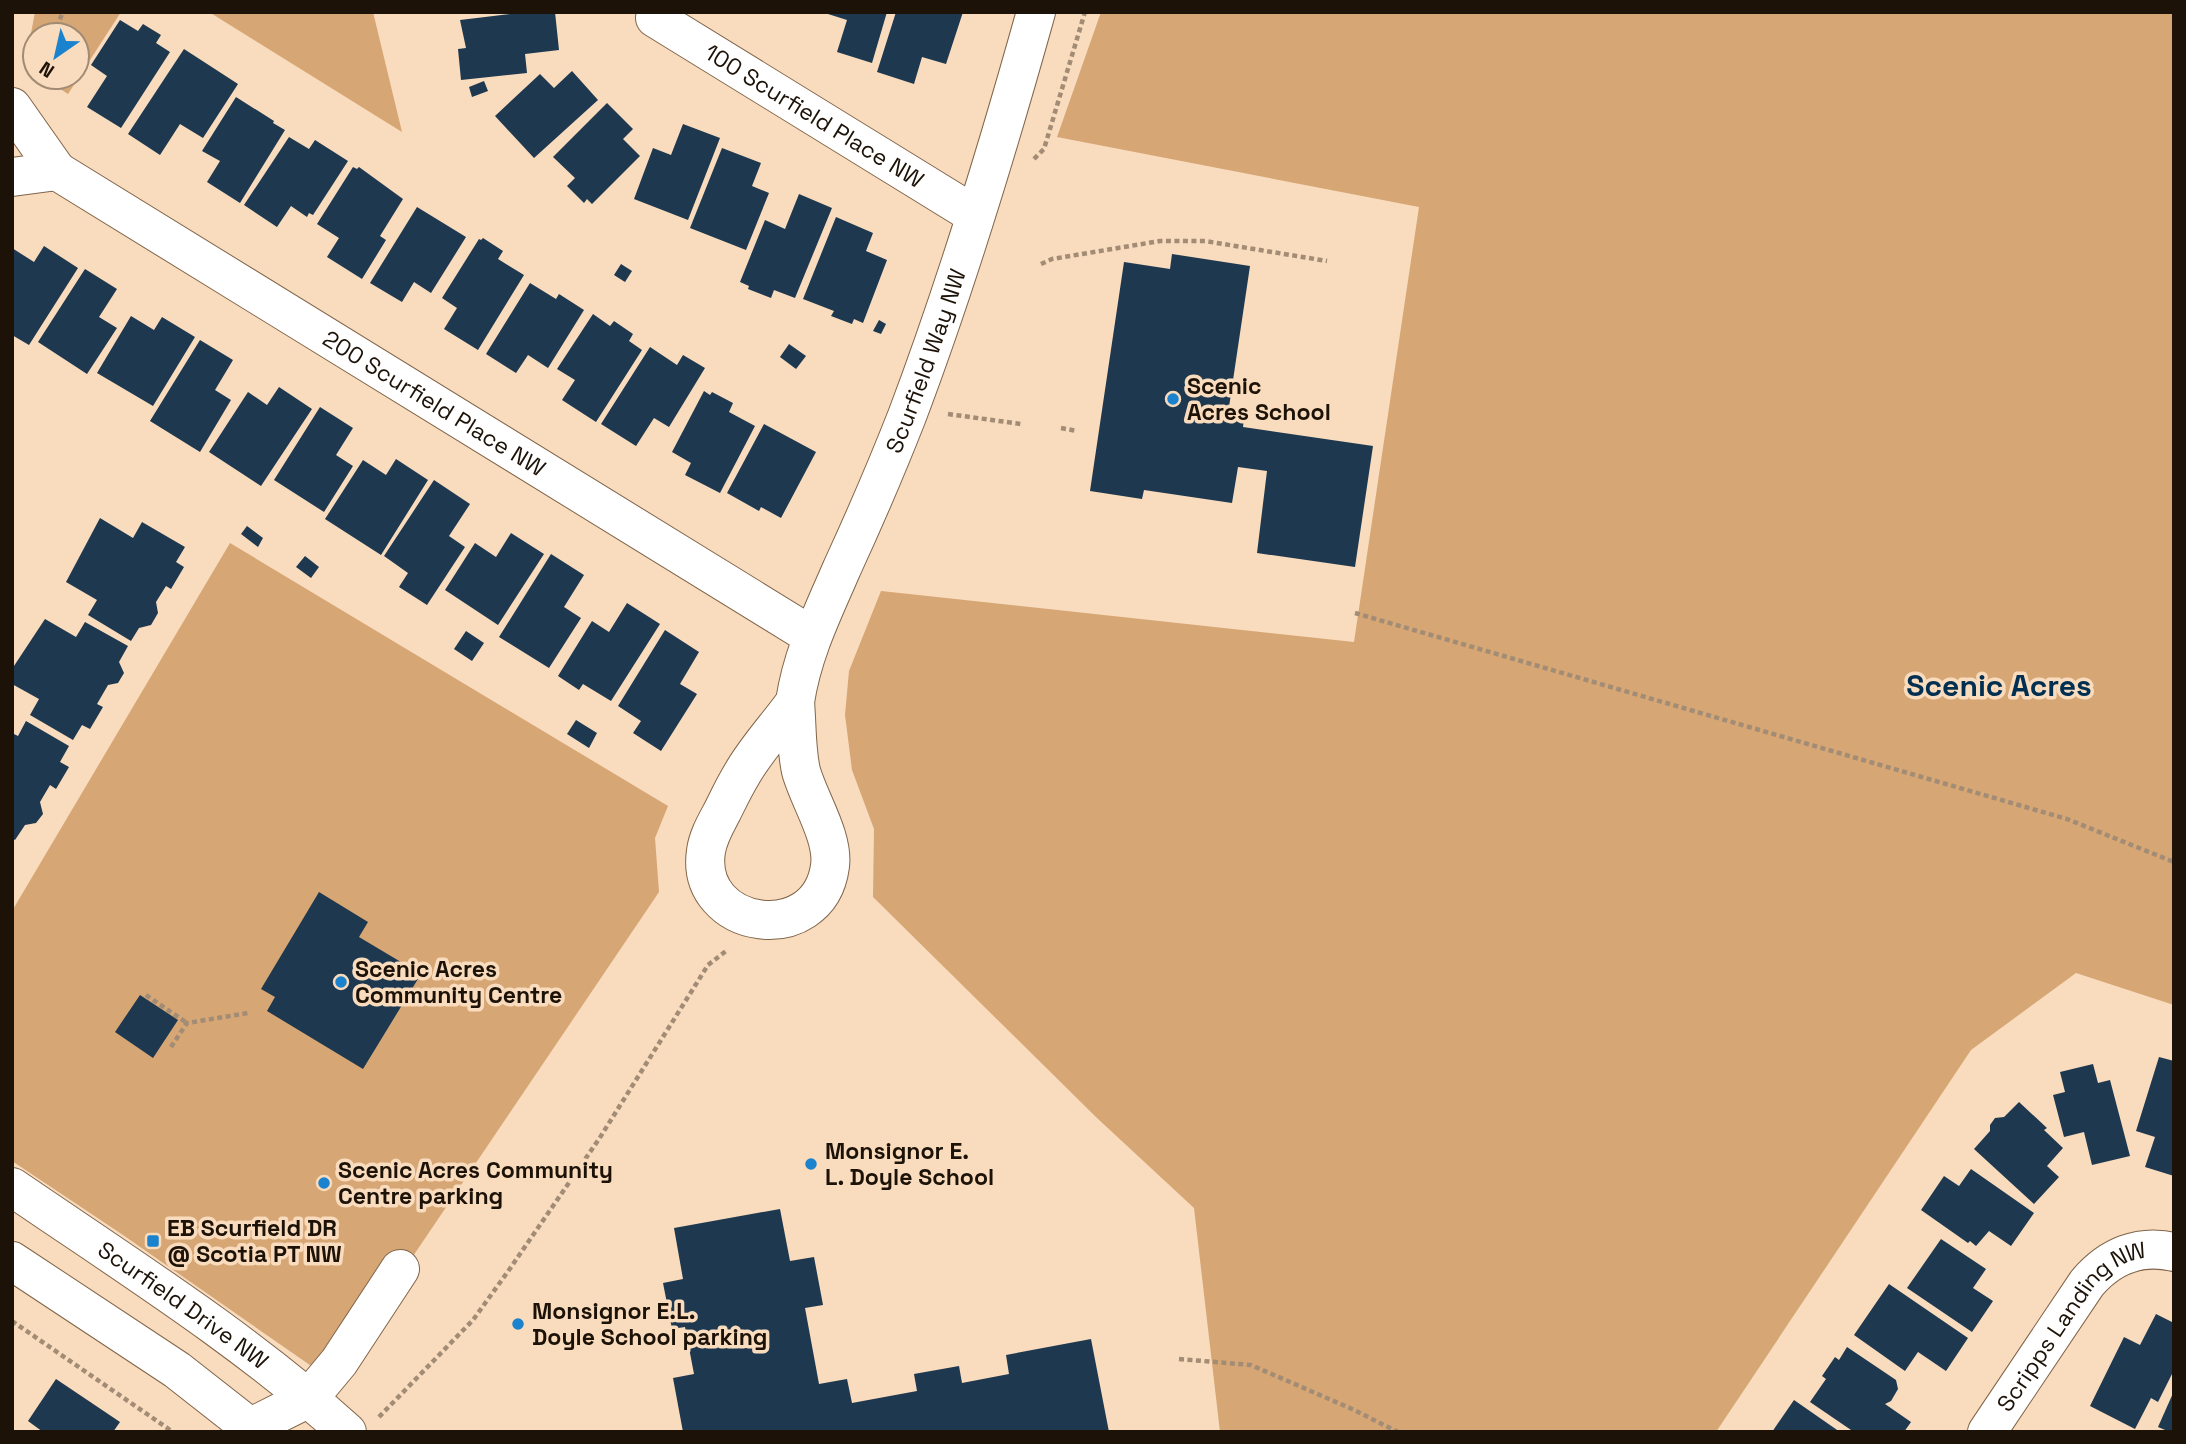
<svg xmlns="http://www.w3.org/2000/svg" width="2186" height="1444" font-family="'Space Grotesk',sans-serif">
  <rect width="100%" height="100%" fill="#f9dbbd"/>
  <!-- green -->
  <g fill="#d6a675">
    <path d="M35,12H121L68,94L42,77H77V35H35V72L25,65Z"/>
    <path d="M209,12H373L402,132Z"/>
    <path d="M1101,12H2174V1005L2076,973L1971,1050L1716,1432H1220L1194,1208L1097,1118L873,897L874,829L852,770L845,715L849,671L881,591L1354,642L1419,207L1057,137Z"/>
    <path d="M230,543L668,806L655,838L659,892L330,1379L123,1235L12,1161V911Z"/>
  </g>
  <!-- building -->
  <g fill="#1d384f">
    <path d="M528,12H555L559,50L525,54L527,73L461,80L458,49L466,48L460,20Z"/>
    <path d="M829,12H887L872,63L837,52L847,20L828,14Z"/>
    <path d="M896,12H963L946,64L922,57L914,84L877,72Z"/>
    <path d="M120,20L138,31L143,24L161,35L156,43L170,52L121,128L87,107L107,76L91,65Z"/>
    <path d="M184,49L238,84L203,138L180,124L160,155L128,134Z"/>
    <path d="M572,71L598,100L534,158L495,116L540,74L554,88Z"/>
    <path d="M484,81L488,91L472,97L469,87Z"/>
    <path d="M236,97L274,121L273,123L285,130L240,203L207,182L220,161L202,151Z"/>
    <path d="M607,103L633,129L623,139L640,156L592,204L587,199L584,203L567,186L575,178L553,157Z"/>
    <path d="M683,124L720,138L688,220L634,199L653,148L671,155Z"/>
    <path d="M289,137L309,149L315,140L348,161L313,215L309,213L307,217L291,206L277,227L244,205Z"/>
    <path d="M722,148L761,163L752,186L769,193L746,250L690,228Z"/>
    <path d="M353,167L357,169L359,167L403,199L380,236L386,240L362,279L327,257L339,238L317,224Z"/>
    <path d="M799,194L832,208L795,298L774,290L771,298L748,289L749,286L740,282L765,220L785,229Z"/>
    <path d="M417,207L466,237L431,293L414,282L402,302L370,283Z"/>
    <path d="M836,217L873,233L866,251L887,260L863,323L854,319L852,324L831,316L834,311L803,299Z"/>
    <path d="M483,238L503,251L498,259L524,275L478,350L444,329L457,308L442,298L479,239L481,240Z"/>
    <path d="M44,246L78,268L29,345L12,335V248L34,262Z"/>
    <path d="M1172,254L1250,266L1229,407L1245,409L1243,427L1373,446L1355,567L1257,553L1267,471L1238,467L1232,503L1144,490L1142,499L1090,491L1124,262L1170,269Z"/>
    <path d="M621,264L632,271L625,282L614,275Z"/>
    <path d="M85,269L117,289L99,317L117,328L87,374L38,342Z"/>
    <path d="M530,283L556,299L559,294L584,310L548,368L528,355L516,373L486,354Z"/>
    <path d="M593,314L610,326L614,321L633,334L629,341L642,350L596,422L562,400L575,380L557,369Z"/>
    <path d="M131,316L154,330L162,317L195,337L153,406L97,373Z"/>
    <path d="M879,320L886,324L881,334L873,331Z"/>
    <path d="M200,340L233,360L215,390L231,400L200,452L150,421Z"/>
    <path d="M789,344L806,356L796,369L780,357Z"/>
    <path d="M650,347L677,365L683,355L705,368L669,427L654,418L636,446L601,424Z"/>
    <path d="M279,387L312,409L261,486L209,452L248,392L267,405Z"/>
    <path d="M704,391L710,395L712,392L733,403L729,412L755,426L720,493L685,475L691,463L672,452Z"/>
    <path d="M320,407L353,428L336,455L353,466L324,512L274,480Z"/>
    <path d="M764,424L816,452L781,518L761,507L759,511L727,493Z"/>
    <path d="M396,459L428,480L381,555L325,519L363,460L386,475Z"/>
    <path d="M434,480L470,504L449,536L465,547L427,605L399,587L408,573L384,556Z"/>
    <path d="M100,518L133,538L142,522L185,547L176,562L184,567L171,589L166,586L156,602L158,613L151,625L139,628L131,641L88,615L97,600L66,582Z"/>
    <path d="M247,526L263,538L258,547L241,534Z"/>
    <path d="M511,533L544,554L498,625L445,590L475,543L496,557Z"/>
    <path d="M551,554L584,575L564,607L581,618L549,668L499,637Z"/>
    <path d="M305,556L319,567L311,578L296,567Z"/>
    <path d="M627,603L660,624L611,701L583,684L579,690L558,676L592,621L609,632Z"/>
    <path d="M45,619L76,637L85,622L128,646L119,662L124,673L118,683L108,685L97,704L103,707L90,729L82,725L73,740L30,715L39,699L12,684V669Z"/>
    <path d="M665,630L699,652L680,684L697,694L661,751L633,733L641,721L618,706Z"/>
    <path d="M466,631L484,643L472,661L454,649Z"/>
    <path d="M576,720L597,733L589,748L567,734Z"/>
    <path d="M26,721L69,746L60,762L69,767L56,789L50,785L40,802L43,814L36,823L25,825L15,840L12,838V733L18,736Z"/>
    <path d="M319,892L368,922L359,937L421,974L363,1069L267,1011L275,997L261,989Z"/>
    <path d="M140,995L178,1020L153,1058L115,1032Z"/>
    <path d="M2159,1057L2174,1061V1176L2145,1167L2155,1137L2136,1131Z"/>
    <path d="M2093,1064L2098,1083L2110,1080L2130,1156L2092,1165L2084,1132L2064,1137L2053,1095L2065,1092L2060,1072Z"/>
    <path d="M2019,1102L2047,1128L2044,1130L2063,1148L2047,1166L2059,1177L2034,1204L1974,1149L1990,1131V1125L1995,1118L2004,1117Z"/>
    <path d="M1971,1169L2034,1213L2011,1246L1989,1231L1976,1246L1970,1241L1968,1243L1921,1210L1944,1176L1959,1186Z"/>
    <path d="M780,1209L790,1261L814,1257L823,1305L805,1308L819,1384L847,1379L852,1403L917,1391L914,1374L959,1366L962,1383L1009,1374L1006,1355L1091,1339L1109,1432H683L673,1378L694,1374L685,1327L672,1329L663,1283L683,1279L674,1228Z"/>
    <path d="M1941,1239L1986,1269L1973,1288L1993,1301L1972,1332L1907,1288Z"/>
    <path d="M1889,1284L1968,1338L1946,1371L1918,1352L1905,1371L1854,1335Z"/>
    <path d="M2156,1314L2174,1323V1370L2158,1402L2151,1398L2135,1429L2090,1406L2124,1337L2140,1345Z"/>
    <path d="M1847,1347L1896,1380L1898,1389L1891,1401L1885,1404L1911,1422L1904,1432H1854L1810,1402L1826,1379L1822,1376L1835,1357L1839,1360Z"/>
    <path d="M56,1379L120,1422L113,1432H43L28,1421Z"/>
    <path d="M2174,1391V1432H2170L2158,1427Z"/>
    <path d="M1794,1400L1840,1432H1772Z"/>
  </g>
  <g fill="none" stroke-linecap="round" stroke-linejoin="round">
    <!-- minor casing -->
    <g stroke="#80654a" stroke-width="40">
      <g id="minor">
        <path id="s1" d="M655,18L975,215"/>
        <path d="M12,107L57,171L12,177"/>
        <path id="s2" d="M57,171L812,636"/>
        <path id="s3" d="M795,702C802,654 823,612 842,568C865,518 887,467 907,416C957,284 998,148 1036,12"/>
        <path d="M795,702C797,724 796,749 801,771C809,800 834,837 830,866C819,949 694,930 706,851C708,837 715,825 722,812C728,800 734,787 742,774C756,749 778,726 795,702Z"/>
        <path id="s4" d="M12,1187C126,1265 244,1339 347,1432"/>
        <path d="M12,1261L177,1370L256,1432"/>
        <path d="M247,1432L251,1427L309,1398L339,1362L400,1269"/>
        <path id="s5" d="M1987,1432L2087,1283C2110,1256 2139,1244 2174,1252"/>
      </g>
    </g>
    <!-- path -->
    <g stroke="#a28c75" stroke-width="4.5" stroke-dasharray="5 3.5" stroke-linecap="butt">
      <path d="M53,35L63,12"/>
      <path d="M1034,159L1044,149L1085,12"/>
      <path d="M1041,264L1052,259L1160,241H1205L1327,261"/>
      <path d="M948,414L1021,424"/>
      <path d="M1061,428L1077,431"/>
      <path d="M1355,613L2067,819L2174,862"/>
      <path d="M146,995L187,1023"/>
      <path d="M171,1047L187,1023L248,1013"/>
      <path d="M12,1321L173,1432"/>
      <path d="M1179,1359L1251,1365L1352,1409L1398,1432"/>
      <path d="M379,1417L473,1320L509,1270L599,1139L708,965L726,951L725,949"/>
    </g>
    <!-- minor -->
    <use href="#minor" stroke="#fff" stroke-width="38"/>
  </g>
  <!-- markers -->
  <g fill="#1b83cd" stroke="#f9dbbd" stroke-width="2.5">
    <circle cx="1173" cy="399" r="7"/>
    <circle cx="341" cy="982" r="7"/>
    <circle cx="811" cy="1164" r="7"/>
    <circle cx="324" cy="1183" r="7"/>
    <rect x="146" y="1234" width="14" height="14" rx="3.5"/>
    <circle cx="518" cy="1324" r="7"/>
  </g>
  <g text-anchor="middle" stroke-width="7" stroke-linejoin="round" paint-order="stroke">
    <!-- street labels -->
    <g font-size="23" fill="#1c1207" stroke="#f9dbbd">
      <text dy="8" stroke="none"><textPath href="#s1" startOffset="187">100 Scurfield Place NW</textPath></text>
      <text dy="8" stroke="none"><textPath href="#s3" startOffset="366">Scurfield Way NW</textPath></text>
      <text dy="8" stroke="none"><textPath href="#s2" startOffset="443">200 Scurfield Place NW</textPath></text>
      <text dy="8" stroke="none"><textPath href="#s4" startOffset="208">Scurfield Drive NW</textPath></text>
      <text dy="8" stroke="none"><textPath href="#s5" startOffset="138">Scripps Landing NW</textPath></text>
    </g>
    <!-- poi labels -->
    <g font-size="23" font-weight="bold" fill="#1c1207" stroke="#f9dbbd" text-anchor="start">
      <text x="1187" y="394">Scenic<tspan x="1187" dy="26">Acres School</tspan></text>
      <text x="355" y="977">Scenic Acres<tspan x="355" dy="26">Community Centre</tspan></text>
      <text x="825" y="1159">Monsignor E.<tspan x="825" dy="26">L. Doyle School</tspan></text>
      <text x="338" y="1178">Scenic Acres Community<tspan x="338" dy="26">Centre parking</tspan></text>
      <text x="167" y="1236">EB Scurfield DR<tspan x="167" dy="26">@ Scotia PT NW</tspan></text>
      <text x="532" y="1319">Monsignor E.L.<tspan x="532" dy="26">Doyle School parking</tspan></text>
    </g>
    <!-- district labels -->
    <g font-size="30" font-weight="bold" fill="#002f52" stroke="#f9dbbd">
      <text x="1999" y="696">Scenic Acres</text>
    </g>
  </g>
  <!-- border -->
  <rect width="2186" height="1444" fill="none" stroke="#1c1207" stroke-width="28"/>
  <!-- north arrow -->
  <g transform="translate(56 56) rotate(214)"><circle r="33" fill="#f9dbbd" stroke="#a18b74" stroke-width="2"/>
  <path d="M0-5L12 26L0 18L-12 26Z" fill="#1b83cd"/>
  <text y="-10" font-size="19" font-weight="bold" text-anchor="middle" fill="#1c1207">N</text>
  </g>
</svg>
